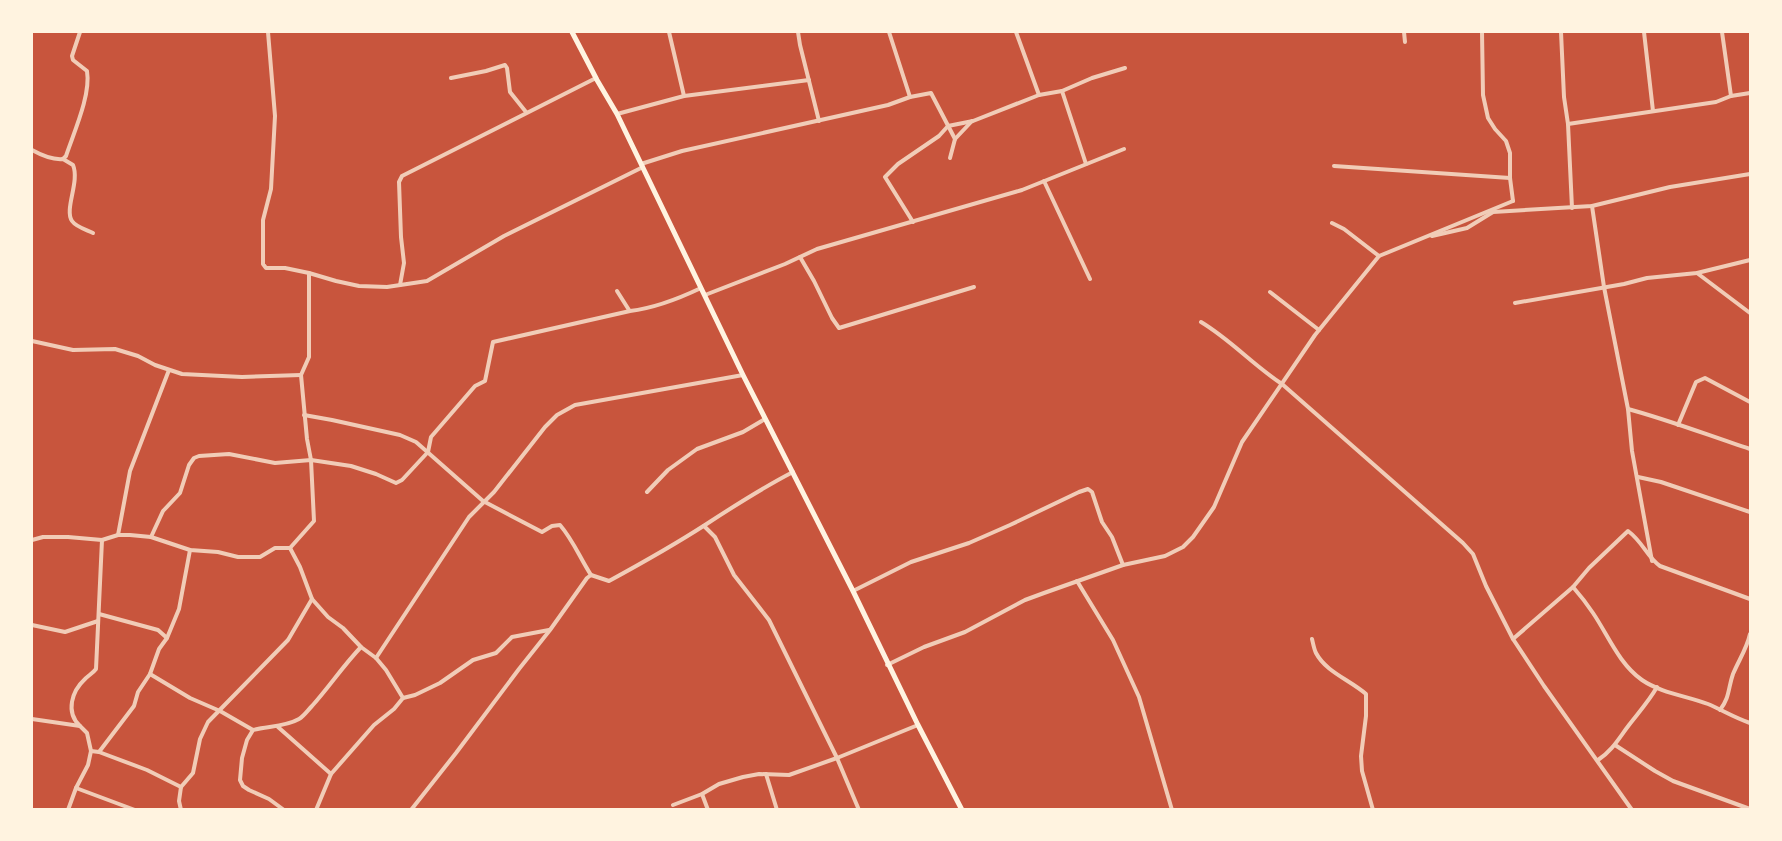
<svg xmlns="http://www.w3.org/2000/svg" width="1782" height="841" font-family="Karla,sans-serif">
  <rect width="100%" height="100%" fill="#c8553d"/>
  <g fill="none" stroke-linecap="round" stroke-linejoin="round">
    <!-- minor -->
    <g stroke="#f1ccb7" stroke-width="4">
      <path d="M268,32L275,116L271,189L263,220V264L266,268H285L309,273L336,281L359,286L387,287L427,281L504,236L643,167"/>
      <path d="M669,32L684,96"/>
      <path d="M798,32L800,45L819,121"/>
      <path d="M889,32L910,97"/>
      <path d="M1016,32L1039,95"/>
      <path d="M1404,32L1405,42"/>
      <path d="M1482,32L1483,95L1488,118L1495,129L1506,141L1510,153V178L1513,201"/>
      <path d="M1561,32L1564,97L1568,124L1572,208"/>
      <path d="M1644,32L1653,111"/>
      <path d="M1722,32L1731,96"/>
      <path d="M451,78L486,71L505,65L507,68L510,92L526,112"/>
      <path d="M1062,91L1086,164"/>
      <path d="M617,114L684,96L809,80"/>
      <path d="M1568,124L1716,102L1731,96L1750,93"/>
      <path d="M32,150C41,155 53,160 63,159L73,165C80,182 64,209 72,221C76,227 87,230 93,233"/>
      <path d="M950,158L955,139L972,121"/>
      <path d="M63,159L66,156C74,132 91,95 87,71L73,60L72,56L80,32"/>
      <path d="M641,164L682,151L888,105L910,97L931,93L955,139"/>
      <path d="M1334,166L1510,178"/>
      <path d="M1044,181L1090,279"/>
      <path d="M1592,206L1604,287L1628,409L1632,451L1652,561"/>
      <path d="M913,222L885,177L898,164L939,136L948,126L973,121L1039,95L1062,91L1092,78L1125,68"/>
      <path d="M1332,223L1344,229L1379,256"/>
      <path d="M1432,236L1467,228L1493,212L1592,206L1670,187L1750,174"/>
      <path d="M800,257L814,281L832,318L839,328L974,287"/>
      <path d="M1697,273L1750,313"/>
      <path d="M400,285L404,263L401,237L399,182L402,176L596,78"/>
      <path d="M617,291L629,310"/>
      <path d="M1270,292L1319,330"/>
      <path d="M705,295L785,264L817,249L1022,190L1124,149"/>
      <path d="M1515,303L1624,284L1647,278L1697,273L1750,260"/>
      <path d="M1201,322C1231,340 1253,365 1282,384L1463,543L1473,554L1486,586L1513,639L1544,686L1632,810"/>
      <path d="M32,341L73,350L115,349L138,356L155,365L182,374L242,377L301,375"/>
      <path d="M1628,409C1669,420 1710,436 1750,449"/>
      <path d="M304,415L332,420L400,435L416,442L483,501L542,532L552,526L560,525C573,540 580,558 591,575"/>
      <path d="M1678,425L1696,382L1705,378L1750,402"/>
      <path d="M1638,477L1661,482L1750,512"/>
      <path d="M647,492L668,470L697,449L743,432L765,419"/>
      <path d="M704,526L715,537L734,575L769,620L837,758L859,810"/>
      <path d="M118,535L130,471L169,370"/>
      <path d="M151,537L163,511L180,493L189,465L194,458L199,456L229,454L275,463L311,460L351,466L376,474L396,483L402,480L428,452L431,437L475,386L485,381L493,342L630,311C655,308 678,299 701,288"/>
      <path d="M32,540L43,537H68L102,540L118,535H130L151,537L190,550L218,552L238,557H260L275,548H290L300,567L312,599L328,617L343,628L361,647L376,658L386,670L403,698"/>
      <path d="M290,548L314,521L311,460L307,439L301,375L309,357V273"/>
      <path d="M1077,581L1113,640L1139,697L1172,810"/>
      <path d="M1573,587C1580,595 1587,604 1593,613C1608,635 1619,664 1642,680C1661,693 1687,696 1708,704C1722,710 1735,718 1750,723"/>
      <path d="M853,591L911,562L969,543L1010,525L1079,492L1088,489L1092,492L1102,522L1112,537L1123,565"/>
      <path d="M99,614L158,630L167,638"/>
      <path d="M32,625L65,632L98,621"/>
      <path d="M1312,639C1313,643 1314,649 1316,653C1326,672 1350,680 1366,694V716L1361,756L1362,771L1373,810"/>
      <path d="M1513,639L1573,587L1589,568L1628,531C1643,542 1647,557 1660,566L1750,599"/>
      <path d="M376,658L469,517L494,492L545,427L557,415L575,405L743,375"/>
      <path d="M887,665L924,647L965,632L1025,600L1044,593L1123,565L1165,556L1183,547L1193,537L1214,507L1242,442L1315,335L1379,256L1513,201"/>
      <path d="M150,674L190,698L220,711L253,730"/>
      <path d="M1720,710C1730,697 1728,688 1733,674C1739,660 1747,648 1750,634"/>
      <path d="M32,719L80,726L87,733L91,751L88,765L76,788L68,810"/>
      <path d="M80,726C65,712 72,691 85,679C89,675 93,673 96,669L102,540"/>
      <path d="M278,727L331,774"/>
      <path d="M1615,745L1655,771L1673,781L1750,809"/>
      <path d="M91,751L99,752L147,770L181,787"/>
      <path d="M99,752L134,706L138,692L150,674L159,649L167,638L179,609L190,550"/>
      <path d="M1598,760C1612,751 1619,738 1629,725C1639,712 1649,701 1657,687"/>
      <path d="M766,774L777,810"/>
      <path d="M76,788L135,810"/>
      <path d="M702,794L708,810"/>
      <path d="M673,805L702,794L719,784L743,777L759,774L789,775L837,758L918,725"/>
      <path d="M181,810L179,801L181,787L193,773L200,739L208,722L288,640L312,599"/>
      <path d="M284,810L269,799L249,790L243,786L240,780L242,758L247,740L253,730C268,726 285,727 299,719C304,716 308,710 312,706C329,687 343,666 361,647"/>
      <path d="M316,810L331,774L374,725L394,709L403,698L415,695L440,683L473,660L496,653L512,637L549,630"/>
      <path d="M411,810L456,753L519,669L550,630L587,578L591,575L609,581C642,563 674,545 705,525C734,506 762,488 793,472"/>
    </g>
    <!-- secondary -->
    <path stroke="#fff3e0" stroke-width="5" d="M572,32L597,80L617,114L743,375L853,591L918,725L962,810"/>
  </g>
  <!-- border -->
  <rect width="1782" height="841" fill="none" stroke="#fff3e0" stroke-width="66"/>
</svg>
